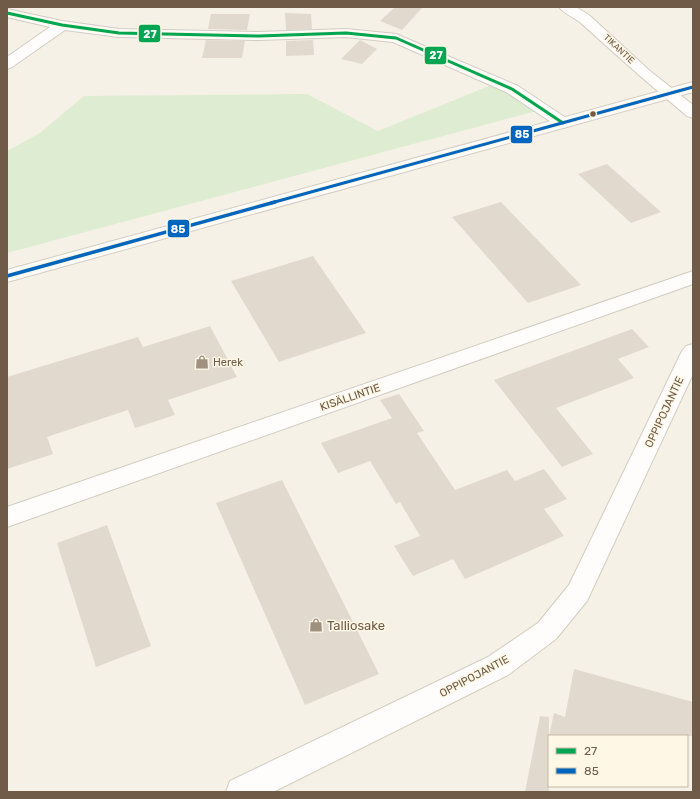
<svg xmlns="http://www.w3.org/2000/svg" width="700" height="799" font-family="Rubik,sans-serif">
  <rect width="100%" height="100%" fill="#f5f1e6"/>
  <!-- green -->
  <path fill="#deecd1" d="M494,84L540,110L7,253V151L40,133L84,96L307,94L378,131Z"/>
  <!-- building -->
  <g fill="#e1d9ce">
    <path d="M395,7H423L402,30L380,21Z"/>
    <path d="M285,13L311,14L312,29L286,30Z"/>
    <path d="M211,14H250L247,30L208,29Z"/>
    <path d="M206,40L245,41L242,58H202Z"/>
    <path d="M313,40L314,55L286,56V41Z"/>
    <path d="M360,40L377,49L362,64L341,59Z"/>
    <path d="M607,164L661,212L631,223L578,174Z"/>
    <path d="M501,202L581,285L528,303L452,217Z"/>
    <path d="M313,256L366,333L279,362L231,281Z"/>
    <path d="M210,326L237,377L168,400L175,415L135,428L128,410L47,437L53,454L7,469V377L138,337L143,347Z"/>
    <path d="M632,329L649,347L618,359L634,378L556,408L593,454L562,467L494,380Z"/>
    <path d="M399,394L424,431L417,433L455,490L507,470L515,481L544,469L567,499L544,509L564,536L465,579L453,559L413,576L394,546L420,536L400,502L396,504L370,461L338,473L321,443L392,418L380,400Z"/>
    <path d="M282,480L379,674L305,705L216,503Z"/>
    <path d="M107,525L151,646L96,667L57,543Z"/>
    <path d="M574,669L693,702V736H549V792H525L540,716L549,717V736L554,713L565,717Z"/>
  </g>
  <g fill="none" stroke-linecap="round" stroke-linejoin="round">
    <!-- street casing -->
    <g stroke="#d3ccc2" stroke-width="2">
      <g id="street">
        <path d="M559,7H576L589,15L650,71L693,105V118L687,116C651,86 616,55 581,23C574,17 564,14 559,7Z"/>
        <path d="M7,9L62,21L119,29L259,32L346,29L396,34L518,86L569,120L571,123L569,126L563,128L557,126L506,92L393,42L346,37L259,40L119,37L65,30L12,67L7,69V57L50,27L7,17Z"/>
        <path d="M693,271V284L7,527V507Z"/>
        <path d="M693,344V374L587,601L556,639L508,675L273,792H226L230,781L488,657L538,623L569,585L682,351L686,346Z"/>
      </g>
    </g>
    <!-- secondary casing -->
    <g stroke="#d5cdc3" stroke-width="2">
      <path id="secondary" d="M693,82V92L7,282V270Z"/>
    </g>
    <!-- street -->
    <use href="#street" fill="#fefdfb" fill-rule="evenodd"/>
    <!-- secondary -->
    <use href="#secondary" fill="#fefdfb" fill-rule="evenodd"/>
    <!-- bus-1 casing -->
    <g stroke="#fef7e6" stroke-width="5">
      <path id="bus-1" d="M7,13L62,25L119,33L259,36L346,33L396,38L512,89L563,123"/>
    </g>
    <!-- bus-2-far1 casing -->
    <g stroke="#fef7e6" stroke-width="5">
      <path id="bus-2-far1" d="M271,203L693,87"/>
    </g>
    <!-- bus-2 casing -->
    <g stroke="#fef7e6" stroke-width="6">
      <path id="bus-2" d="M7,276L275,202"/>
    </g>
    <!-- bus-1 -->
    <use href="#bus-1" stroke="#00a651" stroke-width="3"/>
    <!-- bus-2-far1 -->
    <use href="#bus-2-far1" stroke="#0065bd" stroke-width="3"/>
    <!-- bus-2 -->
    <use href="#bus-2" stroke="#0065bd" stroke-width="3.5"/>
  </g>
  <!-- icons -->
  <defs>
    <g id="shop-bare" transform="scale(1.08)"><path d="M-5-2.5h2.3a2.7 3.5 0 0 1 5.4 0H5L5.5 6h-11ZM-1.5-2.5h3a1.5 2.3 0 0 0-3 0Z" fill="#9f9080" stroke="#fef7e6" stroke-width="2.5" paint-order="stroke"/></g>
  </defs>
  <g fill-rule="evenodd">
    <use href="#shop-bare" x="202" y="362"/>
    <use href="#shop-bare" x="316" y="625"/>
  </g>
  <!-- markers -->
  <circle fill="#705b49" stroke="#fef7e6" stroke-width="1.5" cx="593" cy="114" r="3.5"/>
  <g text-anchor="middle" stroke-width="3" stroke-linejoin="round" paint-order="stroke">
    <!-- far-street labels -->
    <g font-size="9" fill="#705b49" stroke="#fef7e6">
      <text transform="translate(619 49) rotate(43)" y="3">TIKANTIE</text>
    </g>
    <!-- poi labels -->
    <g font-size="11" fill="#705b49" stroke="#fef7e6" text-anchor="start">
      <text x="213" y="366">Herek</text>
    </g>
    <!-- street labels -->
    <g font-size="11" fill="#705b49" stroke="#fef7e6">
      <text transform="translate(350 397) rotate(-19)" y="4">KISÄLLINTIE</text>
      <text transform="translate(664 412) rotate(-65)" y="4">OPPIPOJANTIE</text>
      <text transform="translate(474 676) rotate(-28)" y="4">OPPIPOJANTIE</text>
    </g>
    <!-- near-poi labels -->
    <g font-size="13" fill="#705b49" stroke="#fef7e6" text-anchor="start">
      <text x="327" y="630">Talliosake</text>
    </g>
  </g>
  <g stroke="#fef7e6" stroke-width="1.5">
    <rect x="138" y="24" width="23" height="19" rx="4" fill="#00a651"/>
    <rect x="424" y="46" width="23" height="19" rx="4" fill="#00a651"/>
    <rect x="510" y="125" width="23" height="19" rx="4" fill="#0065bd"/>
    <rect x="167" y="219" width="23" height="19" rx="4" fill="#0065bd"/>
  </g>
  <g font-size="11" text-anchor="middle" font-weight="bold" fill="#fff">
    <text x="150" y="38">27</text>
    <text x="436" y="59">27</text>
    <text x="522" y="138">85</text>
    <text x="178" y="233">85</text>
  </g>
  <!-- border -->
  <rect width="700" height="799" fill="none" stroke="#705b49" stroke-width="16"/>
  <!-- legend -->
  <rect x="548" y="735" width="140" height="52" fill="#fef7e6" stroke="#c5b9a7"/>
  <rect x="556" y="748" width="20" height="6" fill="#00a651" stroke="#c5b9a7"/>
  <text x="584" y="755" font-size="12" fill="#705b49">27</text>
  <rect x="556" y="768" width="20" height="6" fill="#0065bd" stroke="#c5b9a7"/>
  <text x="584" y="775" font-size="12" fill="#705b49">85</text>
</svg>
